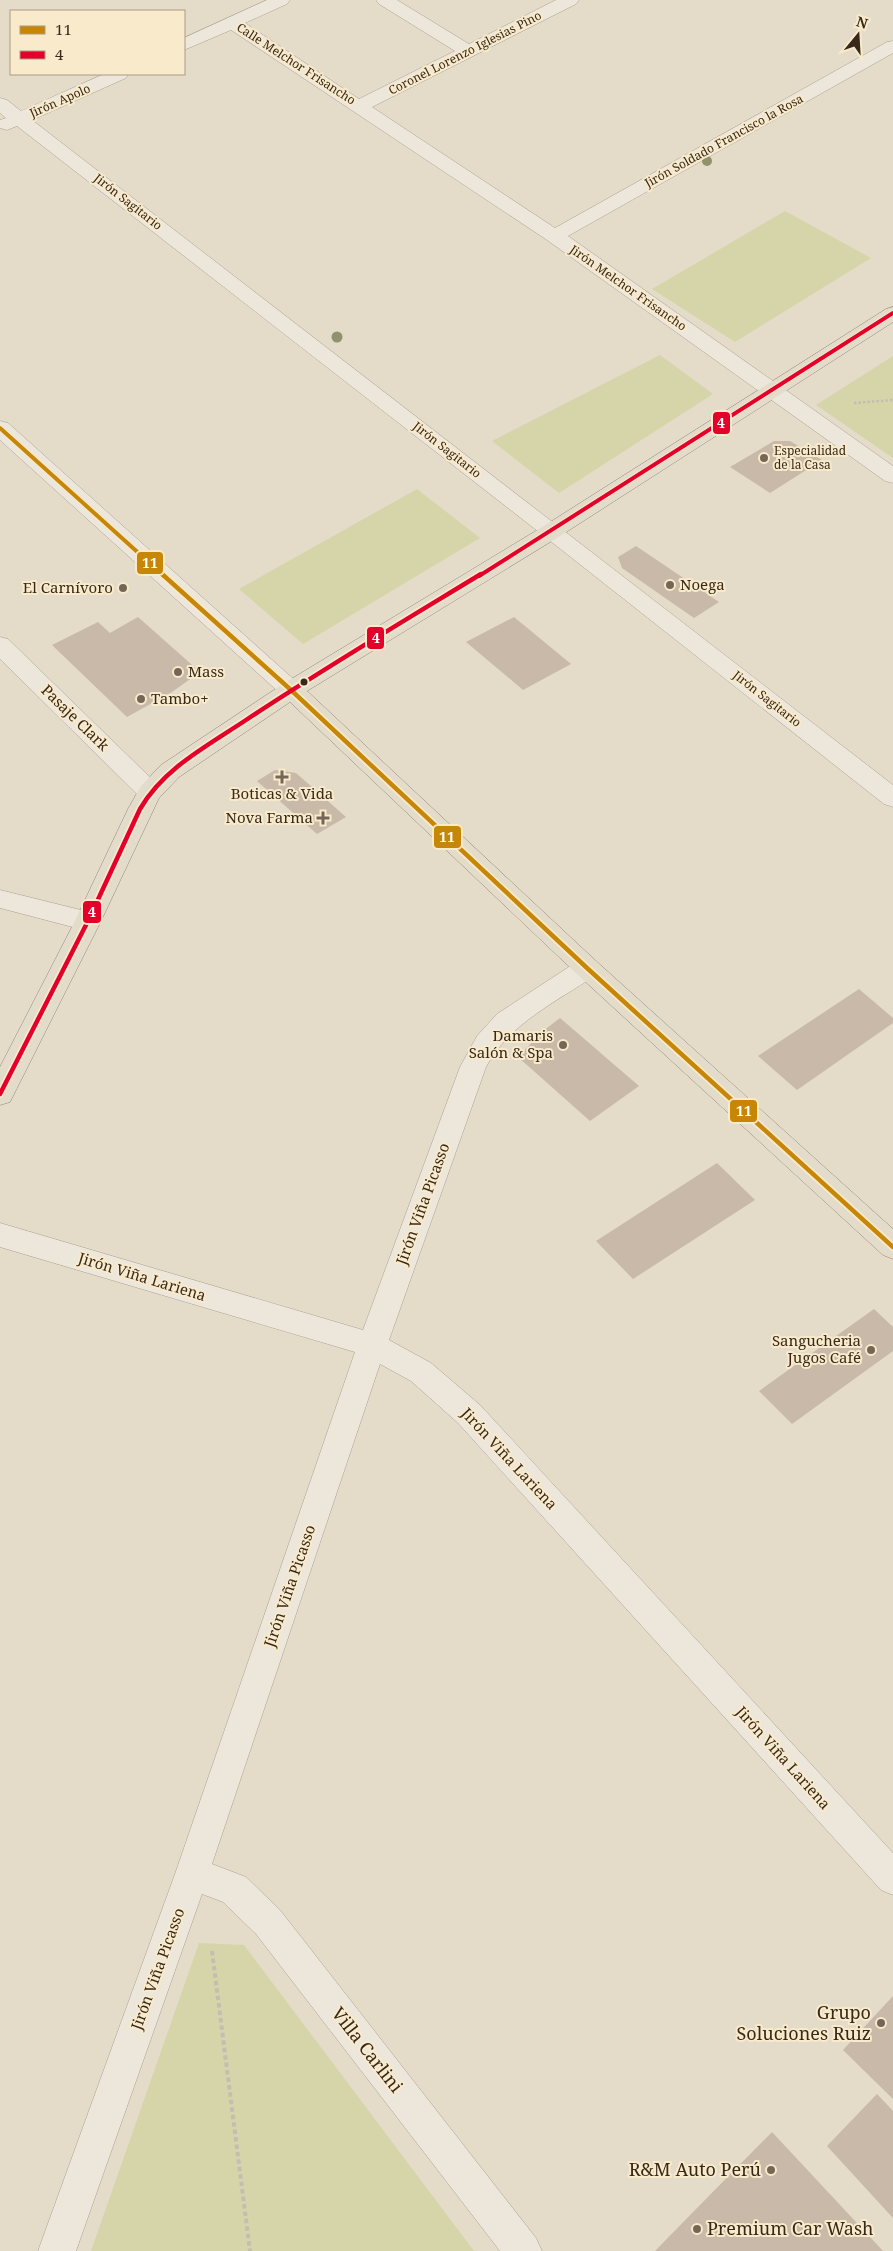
<svg xmlns="http://www.w3.org/2000/svg" width="893" height="2251" font-family="'Noto Serif',serif">
  <rect width="100%" height="100%" fill="#e4dcc8"/>
  <!-- green -->
  <g fill="#d5d5a9">
    <path d="M785,211L871,258L735,342L652,289Z"/>
    <path d="M660,355L713,394L559,493L492,441Z"/>
    <path d="M893,356V458L816,405Z"/>
    <path d="M417,489L480,538L303,644L239,589Z"/>
    <path d="M199,1943L244,1945L474,2251H91Z"/>
  </g>
  <!-- building -->
  <g fill="#c8b9a8">
    <path d="M774,441H790L822,460L770,493L730,467Z"/>
    <path d="M636,546L719,602L694,618L622,568L618,557Z"/>
    <path d="M138,617L200,672L172,692L127,717L52,645L98,622L110,633Z"/>
    <path d="M514,617L571,664L523,690L466,642Z"/>
    <path d="M275,770L296,773L346,817L317,834L257,781Z"/>
    <path d="M859,989L893,1018V1023L797,1090L758,1056Z"/>
    <path d="M560,1018L639,1086L590,1121L518,1057L543,1031Z"/>
    <path d="M717,1163L755,1200L633,1279L596,1241Z"/>
    <path d="M874,1309L893,1327V1351L792,1424L759,1391Z"/>
    <path d="M893,1996V2099L843,2050Z"/>
    <path d="M877,2094L893,2111V2218L827,2146Z"/>
    <path d="M772,2132L883,2251H655L698,2207Z"/>
  </g>
  <g fill="none" stroke-linecap="round" stroke-linejoin="round">
    <!-- minor casing -->
    <g stroke="#a9a092" stroke-width="1">
      <g id="minor">
        <path d="M267,0H290L287,4L245,23L359,99L455,51L379,4L376,0H397L469,44L556,0H579L576,4L372,107L555,228L887,42L893,41V53L568,236L893,466V483L885,481L547,240L231,30L184,50V38Z"/>
        <path d="M104,74H128L126,78L32,120L893,785V807L884,804L544,536L17,126L7,130L0,128V120L6,118L0,113V98L7,100L21,111Z"/>
        <path d="M0,421L8,423L299,684L303,690L299,696L291,698L283,696L0,440Z"/>
        <path d="M0,637L8,639L159,786L162,792L159,798L150,801L141,798L0,659Z"/>
        <path d="M0,890L97,914L101,921L97,928L88,931L0,908Z"/>
        <path d="M587,958L596,961L600,968L596,975C556,1002 510,1023 486,1067L389,1340L431,1363L480,1405L893,1853V1895L881,1890L458,1423L411,1381L380,1364L212,1864L246,1877L280,1910L536,2238L542,2251H500L256,1934L223,1902L202,1894L76,2251H38L175,1874L355,1352L0,1247V1223L363,1330L460,1067L477,1036L497,1014L578,961Z"/>
      </g>
    </g>
    <!-- major casing -->
    <g stroke="#8e8679" stroke-width="1">
      <path id="major" d="M893,307V322L560,536L307,691L596,961L893,1229V1259L883,1255L578,975L290,702L179,777L159,798L101,921L14,1094L10,1102L0,1105V1067L75,921L128,809L141,786L161,765L283,684L544,526L886,309Z"/>
    </g>
    <!-- path-far1 -->
    <path stroke="#c4bdb2" stroke-width="2.5" stroke-dasharray="2.5 2" stroke-linecap="butt" d="M854,403L893,400"/>
    <!-- path -->
    <path stroke="#c4bdb2" stroke-width="4" stroke-dasharray="4.5 3" stroke-linecap="butt" d="M212,1951L250,2251"/>
    <!-- minor -->
    <use href="#minor" fill="#ece6db" fill-rule="evenodd"/>
    <!-- major -->
    <use href="#major" fill="#e4dccb" fill-rule="evenodd"/>
    <!-- bus-1-far1 casing -->
    <g stroke="#f8eacb" stroke-width="6">
      <path id="bus-1-far1" d="M0,428L164,576"/>
    </g>
    <!-- bus-1 casing -->
    <g stroke="#f8eacb" stroke-width="8">
      <path id="bus-1" d="M162,574L291,690L587,968L893,1247"/>
    </g>
    <!-- bus-2-far1 casing -->
    <g stroke="#f8eacb" stroke-width="6">
      <path id="bus-2-far1" d="M479,576L893,313"/>
    </g>
    <!-- bus-2 casing -->
    <g stroke="#f8eacb" stroke-width="8">
      <path id="bus-2" d="M0,1094L88,921L140,809C164,768 207,746 246,720C323,669 402,622 481,574"/>
    </g>
    <!-- bus-1-far1 -->
    <use href="#bus-1-far1" stroke="#c78606" stroke-width="4"/>
    <!-- bus-1 -->
    <use href="#bus-1" stroke="#c78606" stroke-width="4.5"/>
    <!-- bus-2-far1 -->
    <use href="#bus-2-far1" stroke="#e4002b" stroke-width="4"/>
    <!-- bus-2 -->
    <use href="#bus-2" stroke="#e4002b" stroke-width="4.5"/>
  </g>
  <!-- trees -->
  <g fill="#8f926b">
    <circle cx="707" cy="161" r="5"/>
    <circle cx="337" cy="337" r="5.5"/>
  </g>
  <!-- markers -->
  <g fill="#746757" stroke="#f8eacb" stroke-width="2">
    <circle cx="764" cy="458" r="5"/>
    <circle cx="670" cy="585" r="5"/>
    <circle cx="123" cy="588" r="5"/>
    <circle cx="178" cy="672" r="5"/>
    <circle cx="141" cy="699" r="5"/>
    <path d="M279.5 769.5h5v5h5v5h-5v5h-5v-5h-5v-5h5z"/>
    <path d="M320.5 810.5h5v5h5v5h-5v5h-5v-5h-5v-5h5z"/>
    <circle cx="563" cy="1045" r="5"/>
    <circle cx="871" cy="1350" r="5"/>
    <circle cx="881" cy="2023" r="5"/>
    <circle cx="771" cy="2170" r="5"/>
    <circle cx="697" cy="2229" r="5"/>
  </g>
  <circle fill="#37281a" stroke="#f8eacb" stroke-width="2" cx="304" cy="682" r="4.5"/>
  <g text-anchor="middle" stroke-width="4" stroke-linejoin="round" paint-order="stroke">
    <!-- far-street labels -->
    <g font-size="12" fill="#37281a" stroke="#f8eacb">
      <text transform="translate(465 53) rotate(-27)" y="4">Coronel Lorenzo Iglesias Pino</text>
      <text transform="translate(296 64) rotate(33)" y="4">Calle Melchor Frisancho</text>
      <text transform="translate(60 101) rotate(-24)" y="4">Jirón Apolo</text>
      <text transform="translate(724 141) rotate(-29)" y="4">Jirón Soldado Francisco la Rosa</text>
      <text transform="translate(128 202) rotate(38)" y="4">Jirón Sagitario</text>
      <text transform="translate(628 288) rotate(35)" y="4">Jirón Melchor Frisancho</text>
      <text transform="translate(447 450) rotate(38)" y="4">Jirón Sagitario</text>
      <text transform="translate(767 699) rotate(38)" y="4">Jirón Sagitario</text>
    </g>
    <!-- far-poi labels -->
    <g font-size="12" fill="#37281a" stroke="#f8eacb" text-anchor="start">
      <text x="774" y="455">Especialidad<tspan x="774" dy="14">de la Casa</tspan></text>
    </g>
    <!-- poi labels -->
    <g font-size="15" fill="#37281a" stroke="#f8eacb" text-anchor="end">
      <text x="680" y="590" text-anchor="start">Noega</text>
      <text x="113" y="593">El Carnívoro</text>
      <text x="188" y="677" text-anchor="start">Mass</text>
      <text x="151" y="704" text-anchor="start">Tambo+</text>
      <text x="282" y="799" text-anchor="middle">Boticas &amp; Vida</text>
      <text x="313" y="823">Nova Farma</text>
      <text x="553" y="1041">Damaris<tspan x="553" dy="17">Salón &amp; Spa</tspan></text>
      <text x="861" y="1346">Sangucheria<tspan x="861" dy="17">Jugos Café</tspan></text>
    </g>
    <!-- street labels -->
    <g font-size="15" fill="#37281a" stroke="#f8eacb">
      <text transform="translate(75 718) rotate(44)" y="5">Pasaje Clark</text>
      <text transform="translate(423 1204) rotate(-70)" y="5">Jirón Viña Picasso</text>
      <text transform="translate(142 1277) rotate(17)" y="5">Jirón Viña Lariena</text>
      <text transform="translate(509 1459) rotate(47)" y="5">Jirón Viña Lariena</text>
      <text transform="translate(290 1586) rotate(-71)" y="5">Jirón Viña Picasso</text>
      <text transform="translate(783 1758) rotate(48)" y="5">Jirón Viña Lariena</text>
      <text transform="translate(158 1969) rotate(-70)" y="5">Jirón Viña Picasso</text>
    </g>
    <!-- near-poi labels -->
    <g font-size="18" fill="#37281a" stroke="#f8eacb" text-anchor="end">
      <text x="871" y="2019">Grupo<tspan x="871" dy="21">Soluciones Ruiz</tspan></text>
      <text x="761" y="2176">R&amp;M Auto Perú</text>
      <text x="707" y="2235" text-anchor="start">Premium Car Wash</text>
    </g>
    <!-- near-street labels -->
    <g font-size="18" fill="#37281a" stroke="#f8eacb">
      <text transform="translate(367 2050) rotate(52)" y="6">Villa Carlini</text>
    </g>
  </g>
  <g stroke="#f8eacb" stroke-width="2">
    <rect x="712" y="411" width="19" height="24" rx="5" fill="#e4002b"/>
    <rect x="136" y="551" width="28" height="24" rx="5" fill="#c78606"/>
    <rect x="366" y="626" width="19" height="24" rx="5" fill="#e4002b"/>
    <rect x="433" y="825" width="29" height="24" rx="5" fill="#c78606"/>
    <rect x="82" y="900" width="20" height="24" rx="5" fill="#e4002b"/>
    <rect x="729" y="1099" width="29" height="24" rx="5" fill="#c78606"/>
  </g>
  <g font-size="14" text-anchor="middle" font-weight="bold" fill="#fff">
    <text x="721" y="428">4</text>
    <text x="150" y="568">11</text>
    <text x="376" y="643">4</text>
    <text x="447" y="842">11</text>
    <text x="92" y="917">4</text>
    <text x="744" y="1116">11</text>
  </g>
  <!-- legend -->
  <rect x="10" y="10" width="175" height="65" fill="#f8eacb" stroke="#ab9c84"/>
  <rect x="20" y="26" width="25" height="8" fill="#c78606" stroke="#ab9c84"/>
  <text x="55" y="35" font-size="15" fill="#37281a">11</text>
  <rect x="20" y="51" width="25" height="8" fill="#e4002b" stroke="#ab9c84"/>
  <text x="55" y="60" font-size="15" fill="#37281a">4</text>
  <!-- north arrow -->
  <g transform="translate(858 35) rotate(18)" stroke="#f8eacb" stroke-width="4" paint-order="stroke">
  <path d="M0-4L9 19L0 12L-9 19Z" fill="#37281a"/>
  <text y="-8" font-size="14" font-weight="bold" text-anchor="middle" fill="#37281a">N</text>
  </g>
</svg>
